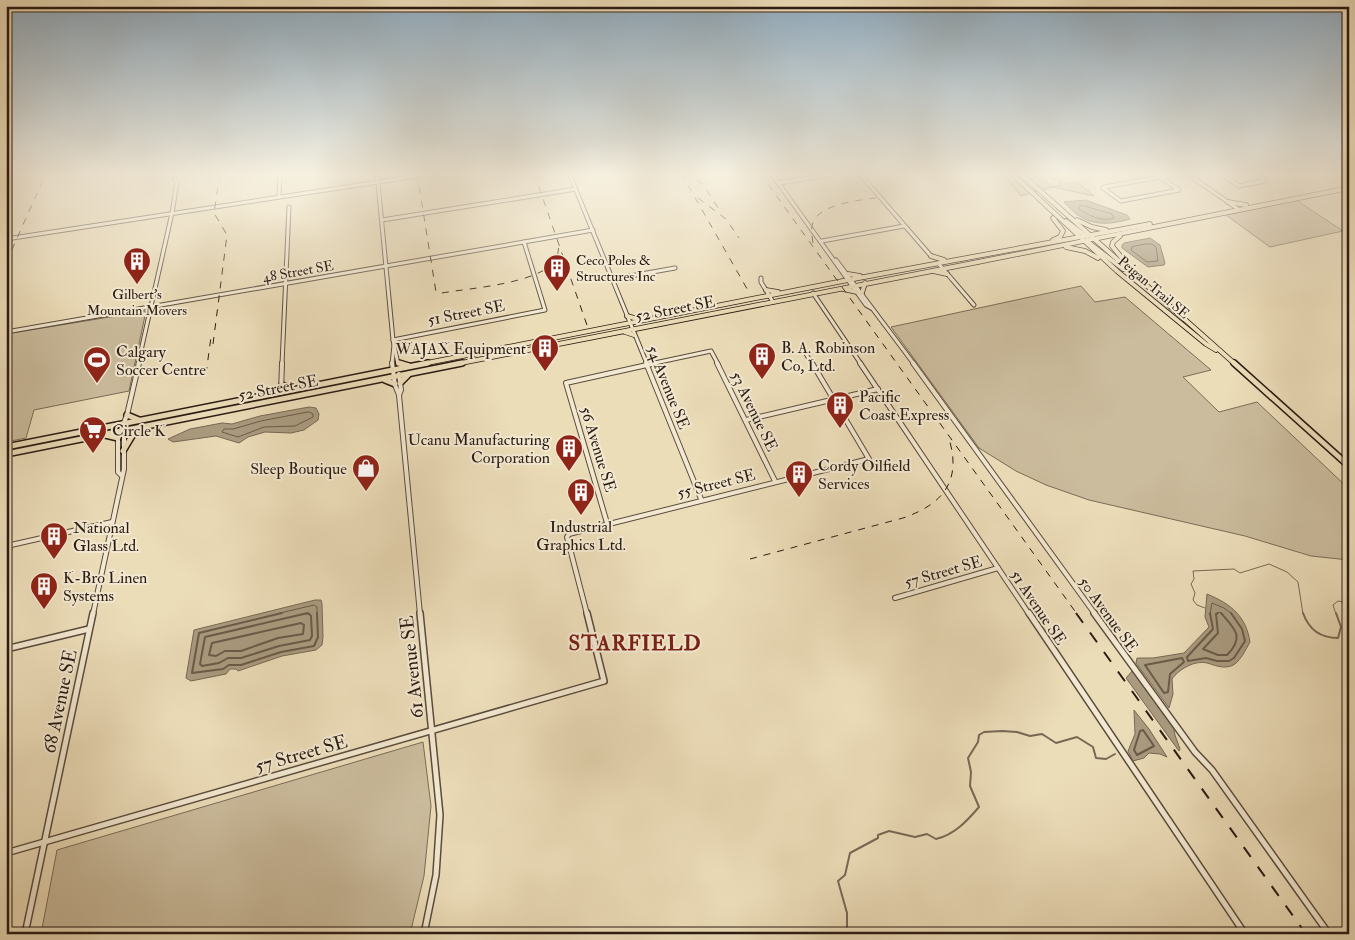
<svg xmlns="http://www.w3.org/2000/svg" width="1355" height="940" font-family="'IM FELL Double Pica',serif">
  <rect width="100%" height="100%" fill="#ecddb9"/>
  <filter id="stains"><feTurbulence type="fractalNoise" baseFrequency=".004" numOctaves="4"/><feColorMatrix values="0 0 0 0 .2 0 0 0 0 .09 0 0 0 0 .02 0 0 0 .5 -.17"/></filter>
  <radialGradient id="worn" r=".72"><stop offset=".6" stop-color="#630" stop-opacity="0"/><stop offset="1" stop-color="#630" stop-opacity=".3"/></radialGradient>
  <!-- green -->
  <g fill="#cbbc9d" stroke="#7a6c58">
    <path d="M1002,173H1036L1053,187L1061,185L1059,179L1068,184L1077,182L1094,196L1053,187L1021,196Z"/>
    <path d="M1296,200L1343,231L1270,247L1226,215Z"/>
    <path d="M1081,286L1095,302L1125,297L1211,370L1183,377L1219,412L1257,402L1349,489V560L1311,556L1245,536L1089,500L1046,485L1016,471L979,448L891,327Z"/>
    <path d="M146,311L129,391L34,410L26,438L6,442V334Z"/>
    <path d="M423,742L431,806L424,876L410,934H41L57,850Z"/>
  </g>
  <!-- water -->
  <g fill="#aa9b80" stroke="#776854">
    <path d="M1086,200L1127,215L1130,219C1103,227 1083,225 1064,202Z"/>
    <path d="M1150,238L1160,245L1165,263L1164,265L1148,267L1122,248V245L1124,243Z"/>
    <path d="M309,407L316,408L319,414L318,420L304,430L291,433L265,432L248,437L239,443L216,436L173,442L168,439L190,429L222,423L232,424L260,416Z"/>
    <path d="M1207,594C1231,604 1246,616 1250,642C1246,649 1239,664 1231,666C1222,669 1215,665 1207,663C1195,660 1179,669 1172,679L1173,694L1169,708L1136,663L1137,658H1153L1184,653L1209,627L1205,617Z"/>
    <path d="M315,600H321L322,604L323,637L322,645L316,650L282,656L238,671L236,669H230L226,674L191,681L186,678L194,630Z"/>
    <path d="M1134,669L1172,721L1175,735L1180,749L1179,751L1126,678Z"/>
    <path d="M1134,710L1149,729L1167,757L1160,754L1149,753L1144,758L1133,761L1128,751L1135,734Z"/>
  </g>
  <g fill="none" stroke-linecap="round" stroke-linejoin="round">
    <!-- shore-far1 -->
    <g stroke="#6a5b49" stroke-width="1">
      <path d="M1081,205L1112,214L1114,218C1101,222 1090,216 1079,209Z"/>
      <path d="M1146,244H1152L1156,247L1158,261L1147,262L1131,250L1132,247Z"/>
      <path d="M309,412L313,414V417L295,426L264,427L238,437L222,432L224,429H233L261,421Z"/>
      <path d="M276,614L314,605L317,607V614"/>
      <path d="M303,614H309"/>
      <path d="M1210,614L1212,603L1224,608L1232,614"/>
      <path d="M1216,614L1220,612L1222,614"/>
    </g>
    <!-- shore -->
    <g stroke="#6a5b49" stroke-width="2">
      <path d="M282,613L199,633L192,673L223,669L229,665H241L281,652L314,646L318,637L317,613"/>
      <path d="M308,613L311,616L312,636L310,640L279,646L241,658H228L219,663L202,666L200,664L205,637Z"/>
      <path d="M1210,613L1213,629L1187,657L1188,661L1206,658L1217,661H1229L1234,658L1245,641L1242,629L1231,613"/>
      <path d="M1218,613L1216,614L1218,633L1203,649L1218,655H1227C1245,637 1235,629 1221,613"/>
      <path d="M301,623L304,625L303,634L278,638L241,651H225L216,656L209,655L212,643Z"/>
      <path d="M1182,658L1184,662L1170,674L1168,692L1164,693L1145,665Z"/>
      <path d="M1143,730L1154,746L1137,755L1134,750L1140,731Z"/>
    </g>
    <!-- stream-far1 -->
    <g stroke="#776854" stroke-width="1">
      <path d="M1205,608L1197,605L1193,600L1195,593L1191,584L1194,579L1193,571L1234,569L1240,573L1269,564L1287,572L1298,582L1303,614"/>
      <path d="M1336,614L1333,605L1338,601L1349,603"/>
    </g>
    <!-- stream -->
    <g stroke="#776854" stroke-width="2">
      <path d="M1303,613C1309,630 1320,638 1338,638L1341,627L1336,613"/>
      <path d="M847,934V913L838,881L845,875L850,853L878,838V835L889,831L915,837L927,834L936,839C954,835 967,821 979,807L970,786L971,772L968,758L978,742L979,735L984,732L1002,731L1017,732L1030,736L1042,734L1056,743L1077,737L1093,747L1096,758L1106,759L1115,754"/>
    </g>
    <!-- minor-far2 casing -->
    <g stroke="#5a4c3c" stroke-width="5">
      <g id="minor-far2">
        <path d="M377,173L393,340L398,364"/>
        <path d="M569,173L647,364"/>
        <path d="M771,173L866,305L871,308"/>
        <path d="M859,173L931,256"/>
        <path d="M1050,173L1055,177"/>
        <path d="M1186,173L1238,209"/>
        <path d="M1220,173L1239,186L1265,181L1253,173"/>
        <path d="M1160,177L1179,190L1121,201L1103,188L1104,187L1184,173"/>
        <path d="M779,183L840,173"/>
        <path d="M279,197L280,173"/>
        <path d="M382,220L576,189"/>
        <path d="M6,239L437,173"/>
        <path d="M822,241L904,226"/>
        <path d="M836,260L914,364"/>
        <path d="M938,263L974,305"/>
        <path d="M761,278V282L773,302"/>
        <path d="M613,279L675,268"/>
        <path d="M813,293L861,364"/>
        <path d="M6,332L593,230"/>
        <path d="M393,340L545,310L524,242"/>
        <path d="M802,347L812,364"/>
        <path d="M138,364L172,213L177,182L174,178"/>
        <path d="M282,364L289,207"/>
        <path d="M392,364L394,345"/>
        <path d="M650,364L711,351L718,364"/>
      </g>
    </g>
    <!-- minor-far1 casing -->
    <g stroke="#5a4c3c" stroke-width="6">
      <g id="minor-far1">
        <path d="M392,363L395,385L399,395"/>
        <path d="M646,363L701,499"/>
        <path d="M717,363L775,481"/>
        <path d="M860,363L1029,614"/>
        <path d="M913,363L1095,614"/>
        <path d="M399,374L401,390L399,395L420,614"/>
        <path d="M281,393L282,363"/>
        <path d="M746,420L878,389"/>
        <path d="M121,475L118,472V438L127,415L139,363"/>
        <path d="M607,523L566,383L656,363"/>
        <path d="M6,559L11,545L112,522"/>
        <path d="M895,598L998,568"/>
        <path d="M93,614L124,469V424"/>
        <path d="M587,614L567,537L569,534L869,459L812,363"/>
      </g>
    </g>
    <!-- minor casing -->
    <g stroke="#5a4c3c" stroke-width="8">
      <g id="minor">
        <path d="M420,613L440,815L436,875L424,934"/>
        <path d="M1029,613L1245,934"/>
        <path d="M1094,613L1195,752L1212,770L1329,934"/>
        <path d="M6,649L89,629"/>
        <path d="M6,853L604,681L587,613"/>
        <path d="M25,934L93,613"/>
      </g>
    </g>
    <!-- major-far1 casing -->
    <g stroke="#2a1b12" stroke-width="5.5">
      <g id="major-far1">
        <path d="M1011,173L1117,271L1206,344L1216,350"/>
        <path d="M1020,173L1235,364"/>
        <path d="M1228,202L1246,205"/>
        <path d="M1053,218L1063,231L1060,237L1053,240"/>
        <path d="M1077,220L1092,227L1106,230"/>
        <path d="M1066,221L1087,237"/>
        <path d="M1120,236L1113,242L1112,246L1126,263"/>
        <path d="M1088,242L1123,269"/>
        <path d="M1066,247L1085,251L1098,258"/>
        <path d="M931,256L944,260"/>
        <path d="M933,271L947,274"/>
        <path d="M848,274L860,276"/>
        <path d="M843,289L857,292"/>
        <path d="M766,290L778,292"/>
        <path d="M862,293L865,283"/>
        <path d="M627,316L641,320"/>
        <path d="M625,332L634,335"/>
        <path d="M398,363L403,364"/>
        <path d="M422,364L848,280L1150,224"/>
        <path d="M456,364C753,305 1052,249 1349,188"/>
      </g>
    </g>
    <!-- major casing -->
    <g stroke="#2a1b12" stroke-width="8">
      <g id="major">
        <path d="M399,363L409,366"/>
        <path d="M1234,363L1349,466"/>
        <path d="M385,380L395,384"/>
        <path d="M400,383L408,375"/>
        <path d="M282,385L293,389"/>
        <path d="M127,415L139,420"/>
        <path d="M105,435L118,438"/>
        <path d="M6,447L428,363"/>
        <path d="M123,451L132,436L142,426"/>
        <path d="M6,454L462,363"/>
      </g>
    </g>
    <!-- minor-far2 -->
    <use href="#minor-far2" stroke="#f3e9d2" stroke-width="3"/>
    <!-- minor-far1 -->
    <use href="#minor-far1" stroke="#f3e9d2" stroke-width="4"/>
    <!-- minor -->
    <use href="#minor" stroke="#f3e9d2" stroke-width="5"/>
    <!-- major-far1 -->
    <use href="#major-far1" stroke="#ecddb9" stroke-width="4"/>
    <!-- major -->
    <use href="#major" stroke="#ecddb9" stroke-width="5"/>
    <!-- rail-far1 -->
    <g stroke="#2a1b12" stroke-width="1" stroke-dasharray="7 7" stroke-linecap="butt">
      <path d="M417,173L436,292"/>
      <path d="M534,173L588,328"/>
      <path d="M681,173L750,294"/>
      <path d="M685,173L703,184L720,211"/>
      <path d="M760,173L1077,614"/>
      <path d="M698,198L726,219L739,238"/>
      <path d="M813,243C812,235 810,228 814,220C825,202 864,200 883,197"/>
      <path d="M6,263L46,173"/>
      <path d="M442,293C470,288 537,284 555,261C558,257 558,251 559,246"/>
      <path d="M213,344L227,235L214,213L220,173"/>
      <path d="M206,374L211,337"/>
      <path d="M750,559L903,518C941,505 961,483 950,442"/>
    </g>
    <!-- rail -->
    <path stroke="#2a1b12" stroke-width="2" stroke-dasharray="12 12" stroke-linecap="butt" d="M1076,613L1306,934"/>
  </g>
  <!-- sky -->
  <linearGradient id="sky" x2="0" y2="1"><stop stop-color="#8faabe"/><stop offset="0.57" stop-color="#f6f0e0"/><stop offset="1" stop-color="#f6f0e0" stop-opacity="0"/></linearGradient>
  <rect width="1355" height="305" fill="url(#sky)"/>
  <!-- icons -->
  <defs>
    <g id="building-pin" transform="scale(1.4375)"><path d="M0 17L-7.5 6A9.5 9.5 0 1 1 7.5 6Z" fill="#8f2418" stroke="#f3e9d2"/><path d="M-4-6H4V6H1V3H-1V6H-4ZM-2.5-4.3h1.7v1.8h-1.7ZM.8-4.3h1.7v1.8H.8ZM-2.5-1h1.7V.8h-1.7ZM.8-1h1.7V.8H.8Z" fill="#fff"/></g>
    <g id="stadium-pin" transform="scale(1.4375)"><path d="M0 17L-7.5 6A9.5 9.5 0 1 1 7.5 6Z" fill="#8f2418" stroke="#f3e9d2"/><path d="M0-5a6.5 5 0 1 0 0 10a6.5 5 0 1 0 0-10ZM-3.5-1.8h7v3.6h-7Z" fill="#fff"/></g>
    <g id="supermarket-pin" transform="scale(1.4375)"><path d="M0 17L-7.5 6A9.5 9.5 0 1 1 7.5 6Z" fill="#8f2418" stroke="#f3e9d2"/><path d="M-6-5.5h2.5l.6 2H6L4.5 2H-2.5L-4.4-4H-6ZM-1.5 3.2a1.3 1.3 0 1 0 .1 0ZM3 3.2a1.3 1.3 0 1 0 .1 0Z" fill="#fff"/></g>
    <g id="shop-pin" transform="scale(1.4375)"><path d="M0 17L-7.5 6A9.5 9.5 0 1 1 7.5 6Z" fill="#8f2418" stroke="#f3e9d2"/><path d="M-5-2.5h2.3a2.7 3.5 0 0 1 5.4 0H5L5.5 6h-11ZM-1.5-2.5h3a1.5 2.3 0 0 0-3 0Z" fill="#fff"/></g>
  </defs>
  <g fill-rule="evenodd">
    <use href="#building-pin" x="137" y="261"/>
    <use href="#building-pin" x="557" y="268"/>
    <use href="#building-pin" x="545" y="348"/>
    <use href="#building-pin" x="762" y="356"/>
    <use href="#stadium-pin" x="97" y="360"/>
    <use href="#building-pin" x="840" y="405"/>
    <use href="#supermarket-pin" x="93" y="430"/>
    <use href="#building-pin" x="569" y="448"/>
    <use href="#shop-pin" x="366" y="468"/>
    <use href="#building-pin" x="799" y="474"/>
    <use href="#building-pin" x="581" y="492"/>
    <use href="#building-pin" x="54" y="536"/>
    <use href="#building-pin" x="44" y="586"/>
  </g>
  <g text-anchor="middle" stroke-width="4" stroke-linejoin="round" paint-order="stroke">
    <!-- far-poi labels -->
    <g font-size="14" fill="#2a1b12" stroke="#f3e9d2" text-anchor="start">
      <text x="576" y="265">Ceco Poles &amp;<tspan x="576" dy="16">Structures Inc</tspan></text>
      <text x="137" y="299" text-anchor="middle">Gilbert's<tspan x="137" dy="16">Mountain Movers</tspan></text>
    </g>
    <!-- far-street labels -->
    <g font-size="14" fill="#2a1b12" stroke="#f3e9d2">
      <text transform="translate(298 271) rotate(-10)" y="5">48 Street SE</text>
      <text transform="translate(1154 287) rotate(40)" y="5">Peigan Trail SE</text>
    </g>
    <!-- street labels -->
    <g font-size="16" fill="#2a1b12" stroke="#f3e9d2">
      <text transform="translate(675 308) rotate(-11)" y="6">52 Street SE</text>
      <text transform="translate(466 312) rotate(-11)" y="6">51 Street SE</text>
      <text transform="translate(278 387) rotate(-11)" y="6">52 Street SE</text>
      <text transform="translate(669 387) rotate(68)" y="6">54 Avenue SE</text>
      <text transform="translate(755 411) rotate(64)" y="6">53 Avenue SE</text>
      <text transform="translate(599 449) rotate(73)" y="6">56 Avenue SE</text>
      <text transform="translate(716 483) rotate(-14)" y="6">55 Street SE</text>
      <text transform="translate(943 571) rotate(-16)" y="6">57 Street SE</text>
      <text transform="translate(1039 607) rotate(56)" y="6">51 Avenue SE</text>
      <text transform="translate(1109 614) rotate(54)" y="6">50 Avenue SE</text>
    </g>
    <!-- poi labels -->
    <g font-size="16" fill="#2a1b12" stroke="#f3e9d2" text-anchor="start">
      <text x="781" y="353">B. A. Robinson<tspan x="781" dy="18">Co, Ltd.</tspan></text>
      <text x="526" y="354" text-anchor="end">WAJAX Equipment</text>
      <text x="116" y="357">Calgary<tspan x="116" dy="18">Soccer Centre</tspan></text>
      <text x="859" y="402">Pacific<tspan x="859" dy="18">Coast Express</tspan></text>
      <text x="112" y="436">Circle K</text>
      <text x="550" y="445" text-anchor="end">Ucanu Manufacturing<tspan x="550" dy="18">Corporation</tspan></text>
      <text x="818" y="471">Cordy Oilfield<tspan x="818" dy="18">Services</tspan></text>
      <text x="347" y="474" text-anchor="end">Sleep Boutique</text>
      <text x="581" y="532" text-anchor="middle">Industrial<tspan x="581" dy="18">Graphics Ltd.</tspan></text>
      <text x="73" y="533">National<tspan x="73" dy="18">Glass Ltd.</tspan></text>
      <text x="63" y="583">K-Bro Linen<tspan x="63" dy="18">Systems</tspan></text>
    </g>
    <!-- near-street labels -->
    <g font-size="19" fill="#2a1b12" stroke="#f3e9d2">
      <text transform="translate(411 667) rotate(-96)" y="7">61 Avenue SE</text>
      <text transform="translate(59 701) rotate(-78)" y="7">68 Avenue SE</text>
      <text transform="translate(301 753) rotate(-16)" y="7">57 Street SE</text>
    </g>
    <!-- district labels -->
    <g font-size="21" font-weight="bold" letter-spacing="1" fill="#7a1f14" stroke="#f3e9d2">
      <text x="635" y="650">STARFIELD</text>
    </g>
  </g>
  <!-- margin -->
  <rect width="1355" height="940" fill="none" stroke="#ecddb9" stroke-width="25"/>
  <rect x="8" y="8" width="1340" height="925" fill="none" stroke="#2a1b12" stroke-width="2.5"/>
  <rect x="12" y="12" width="1330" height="915" fill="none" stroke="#2a1b12"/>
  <rect width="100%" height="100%" filter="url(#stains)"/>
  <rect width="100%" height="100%" fill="url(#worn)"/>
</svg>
